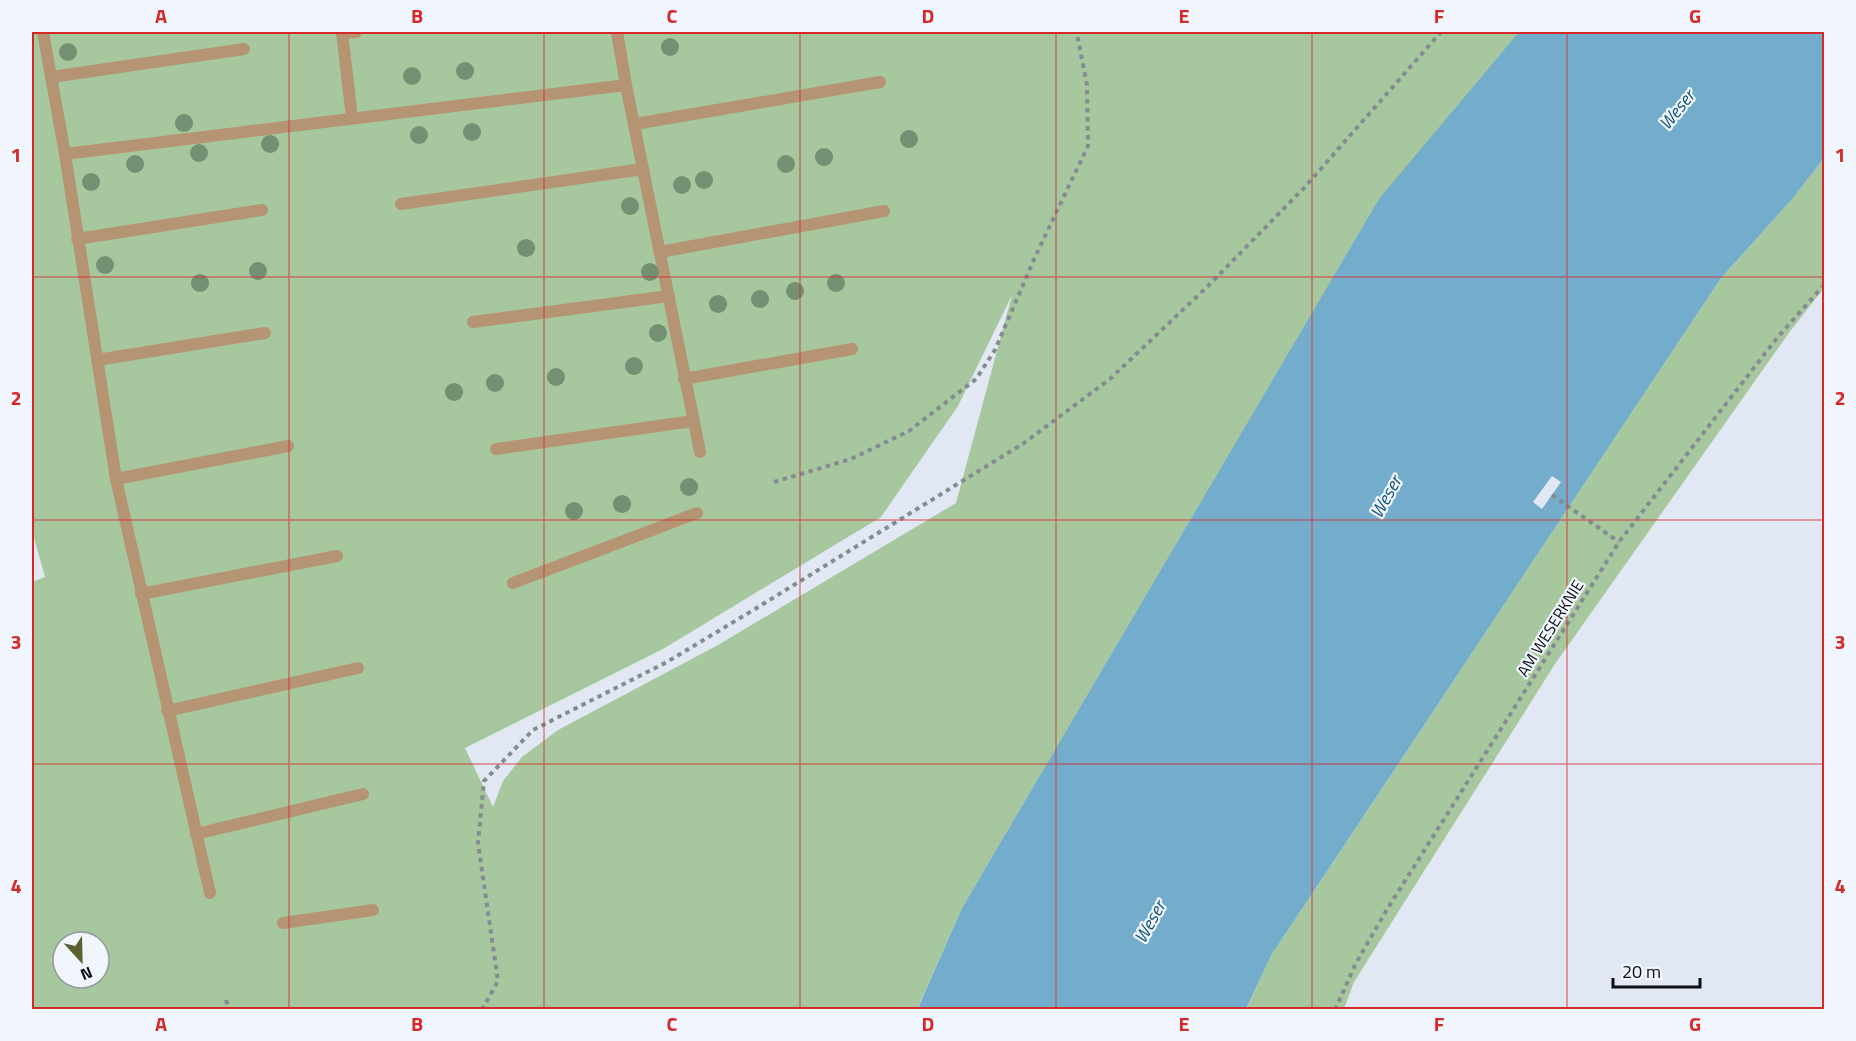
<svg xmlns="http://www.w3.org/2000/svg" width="1856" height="1041" font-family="'Titillium Web',sans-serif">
  <rect width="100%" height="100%" fill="#e1e8f3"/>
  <!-- green -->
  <g fill="#a7c89e" fill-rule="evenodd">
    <path d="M32,32H1522L1379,200L962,908L917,1009H32V582L45,577L32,531ZM1012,295L956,503L718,645L558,730L522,757L503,781L493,807L465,748L663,649L881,517L958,406ZM63,942H99V978H63Z"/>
    <path d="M1824,158V288L1791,330L1555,664L1354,982L1344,1009L1246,1010L1272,954L1721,278L1793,198Z"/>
  </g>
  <!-- water -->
  <path fill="#74accc" d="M1519,32H1824V158L1793,198L1721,278L1272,954L1246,1009L917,1010L962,908L1379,199Z"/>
  <!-- pier -->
  <path fill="#e1e8f3" d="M1552,476L1561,482L1542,509L1533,502Z"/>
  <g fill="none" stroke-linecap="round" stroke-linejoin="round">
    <!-- path -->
    <g stroke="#868b92" stroke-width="4" stroke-dasharray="4.5 4.5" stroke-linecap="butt">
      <path d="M774,482L851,459L909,431L976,379L995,350L1035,257L1088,146L1087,85L1078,39L1074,32"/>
      <path d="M1552,495L1619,542"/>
      <path d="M226,1000L229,1010"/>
      <path d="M482,1010L498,981L478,843L484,781L533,730L667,662L755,609L1024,443L1110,379L1208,286L1304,188L1441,32"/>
      <path d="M1335,1010L1355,965L1386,911L1619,542L1777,338L1824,285"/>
    </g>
    <!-- service -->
    <g stroke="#b59473" stroke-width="12">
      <path d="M43,32L65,154L116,479L210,893"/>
      <path d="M342,32L352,118"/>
      <path d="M617,32L626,85"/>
      <path d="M342,33L356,32"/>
      <path d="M51,77L244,49"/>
      <path d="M635,124L880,82"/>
      <path d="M65,154L626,85L700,452"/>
      <path d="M401,204L643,169"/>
      <path d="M77,239L262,210"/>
      <path d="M660,252L884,211"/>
      <path d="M473,322L669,296"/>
      <path d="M97,360L265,333"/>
      <path d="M684,379L852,349"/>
      <path d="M496,449L693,421"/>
      <path d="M116,479L288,446"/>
      <path d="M513,583L697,513"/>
      <path d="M141,594L337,556"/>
      <path d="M167,711L358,668"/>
      <path d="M196,834L363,794"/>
      <path d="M283,923L373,910"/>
    </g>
  </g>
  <!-- trees -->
  <g fill="#739072">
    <circle cx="670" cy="47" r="9"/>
    <circle cx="68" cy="52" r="9"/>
    <circle cx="465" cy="71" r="9"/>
    <circle cx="412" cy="76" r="9"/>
    <circle cx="184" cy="123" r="9"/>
    <circle cx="472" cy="132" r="9"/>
    <circle cx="419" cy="135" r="9"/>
    <circle cx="909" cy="139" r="9"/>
    <circle cx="270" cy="144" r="9"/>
    <circle cx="199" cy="153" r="9"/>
    <circle cx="824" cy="157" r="9"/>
    <circle cx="135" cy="164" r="9"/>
    <circle cx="786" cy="164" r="9"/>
    <circle cx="704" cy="180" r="9"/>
    <circle cx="91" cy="182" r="9"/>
    <circle cx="682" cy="185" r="9"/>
    <circle cx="630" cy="206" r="9"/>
    <circle cx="526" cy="248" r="9"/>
    <circle cx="105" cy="265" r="9"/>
    <circle cx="258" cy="271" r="9"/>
    <circle cx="650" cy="272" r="9"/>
    <circle cx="200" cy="283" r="9"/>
    <circle cx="836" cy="283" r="9"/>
    <circle cx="795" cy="291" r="9"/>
    <circle cx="760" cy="299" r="9"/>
    <circle cx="718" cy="304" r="9"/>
    <circle cx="658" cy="333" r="9"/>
    <circle cx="634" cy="366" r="9"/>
    <circle cx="556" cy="377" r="9"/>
    <circle cx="495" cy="383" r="9"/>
    <circle cx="454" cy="392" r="9"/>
    <circle cx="689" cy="487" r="9"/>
    <circle cx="622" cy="504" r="9"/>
    <circle cx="574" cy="511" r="9"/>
  </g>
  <!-- grid -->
  <path fill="none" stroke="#d62828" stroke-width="1.5" stroke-opacity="0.55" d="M289,32V1010M544,32V1010M800,32V1010M1056,32V1010M1312,32V1010M1567,32V1010M32,277H1824M32,520H1824M32,764H1824"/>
  <g text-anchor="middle" stroke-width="4.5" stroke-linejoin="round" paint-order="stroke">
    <!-- street labels -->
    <g font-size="16" fill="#0d0f12" stroke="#f0f5fe">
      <text transform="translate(1550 628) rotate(-58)" y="6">AM WESERKNIE</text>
    </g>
    <!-- water labels -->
    <g font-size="18" font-style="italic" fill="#0e5676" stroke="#f0f5fe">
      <text transform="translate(1677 110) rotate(-51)" y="6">Weser</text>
      <text transform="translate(1386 497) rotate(-61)" y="6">Weser</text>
      <text transform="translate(1150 922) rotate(-61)" y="6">Weser</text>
    </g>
  </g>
  <!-- border -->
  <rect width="1856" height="1041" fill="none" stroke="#f0f5fe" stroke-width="66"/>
  <!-- north arrow -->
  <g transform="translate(81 960) rotate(158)"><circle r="28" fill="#f0f5fe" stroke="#9599a0" stroke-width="1.5"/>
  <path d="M0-4.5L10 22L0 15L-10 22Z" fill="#5b602e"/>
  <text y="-9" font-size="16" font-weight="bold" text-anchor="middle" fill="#0d0f12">N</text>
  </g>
  <!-- scale -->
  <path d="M1613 978v9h87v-9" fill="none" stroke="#0d0f12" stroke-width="3"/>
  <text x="1622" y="978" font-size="18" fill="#0d0f12" stroke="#f0f5fe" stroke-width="4.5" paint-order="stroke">20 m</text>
  <rect x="33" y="33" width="1790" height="975" fill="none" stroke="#d62828" stroke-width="2"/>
  <g font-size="20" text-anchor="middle" font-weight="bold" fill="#d62828">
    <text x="161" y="23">A</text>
    <text x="417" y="23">B</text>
    <text x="672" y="23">C</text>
    <text x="928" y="23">D</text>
    <text x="1184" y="23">E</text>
    <text x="1439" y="23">F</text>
    <text x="1695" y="23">G</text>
    <text x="16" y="162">1</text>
    <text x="1840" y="162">1</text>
    <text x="16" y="405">2</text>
    <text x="1840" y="405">2</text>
    <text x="16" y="649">3</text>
    <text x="1840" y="649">3</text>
    <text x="16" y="893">4</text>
    <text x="1840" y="893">4</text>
    <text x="161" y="1031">A</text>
    <text x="417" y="1031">B</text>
    <text x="672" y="1031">C</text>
    <text x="928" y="1031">D</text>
    <text x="1184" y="1031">E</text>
    <text x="1439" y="1031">F</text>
    <text x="1695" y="1031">G</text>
  </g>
</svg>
